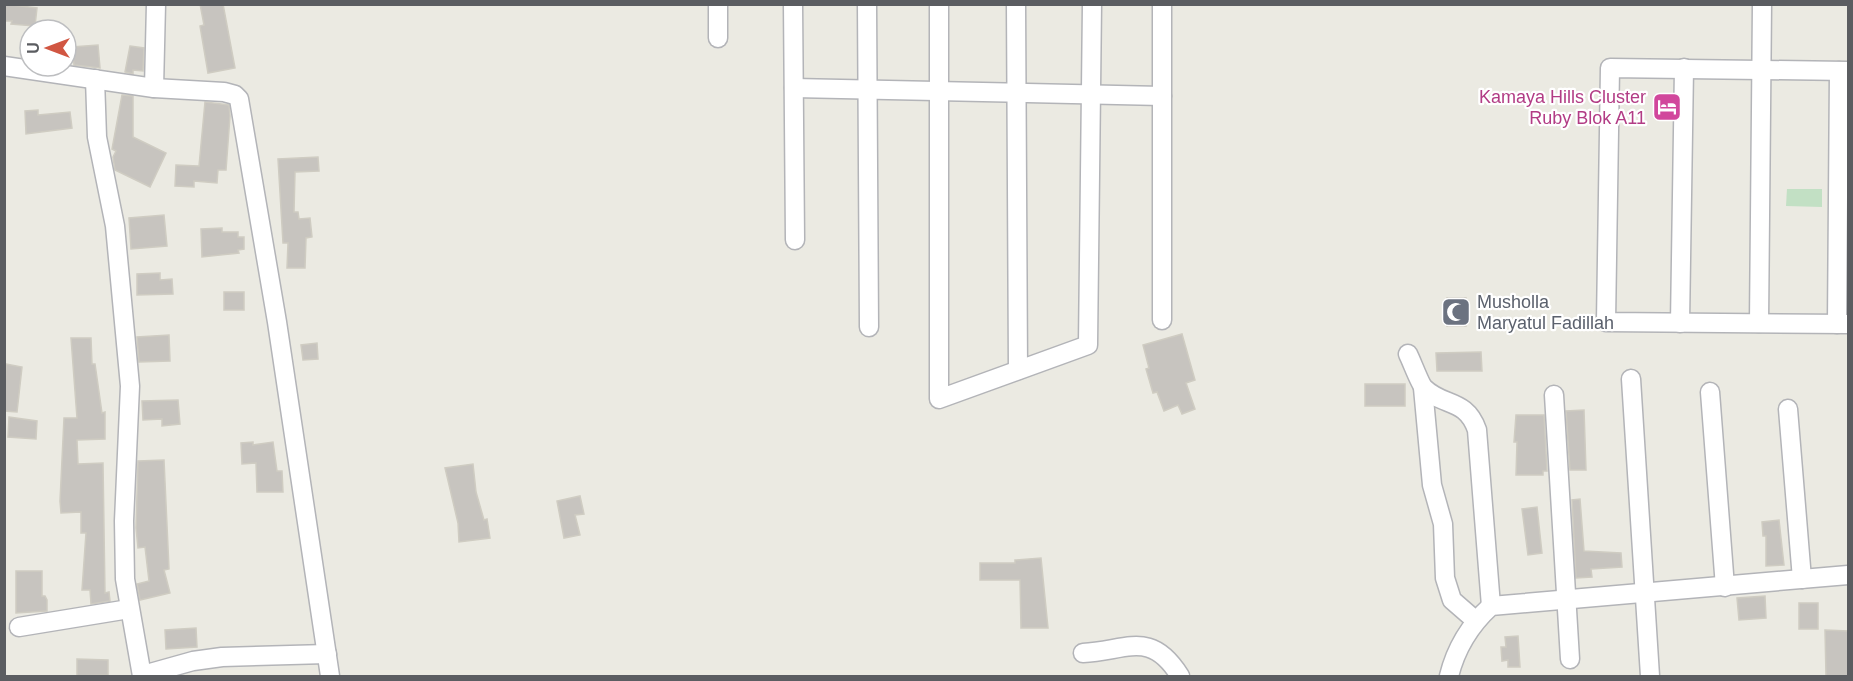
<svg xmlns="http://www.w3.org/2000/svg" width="1853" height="681" font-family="Arial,sans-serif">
  <rect width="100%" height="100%" fill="#ebeae2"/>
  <!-- green -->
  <path fill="#c2e0c4" d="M1787,189H1822V207L1786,206Z"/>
  <!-- building -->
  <g fill="#c7c4bf" stroke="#cfccc2" stroke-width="1.5">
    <path d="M4,4L37,8L35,26L11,24L12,21H4Z"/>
    <path d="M200,4H223L235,68L208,73L200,26L204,25Z"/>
    <path d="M98,45L100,68L74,65L72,47Z"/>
    <path d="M130,46L144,48L143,71L133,70V74L125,72Z"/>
    <path d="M122,95L133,96V137L166,153L150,187L115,170L113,157L116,151L112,149Z"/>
    <path d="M205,102L229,105L230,116L226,170H218L217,183L194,181V187L175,186L176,165L199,166Z"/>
    <path d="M38,110V115L70,112L72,128L26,134L25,111Z"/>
    <path d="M318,157L319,171L295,172L294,212H298L299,219L310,218L312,237L306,238L305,268H287L288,243H283L278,159Z"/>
    <path d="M164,215L167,246L131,249L129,218Z"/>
    <path d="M222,228V232H238V237H244V249L238,250L239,253L202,257L201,229Z"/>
    <path d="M160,273V280L172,279L173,294L137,295V274Z"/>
    <rect x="224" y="292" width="20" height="18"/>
    <rect x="1447" y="298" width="19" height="28"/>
    <path d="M1182,334L1195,380L1186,383L1195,409L1182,414L1178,405L1164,411L1157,392L1153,393L1146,369L1149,368L1143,345Z"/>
    <path d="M169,335L170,361L139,362L137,337Z"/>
    <path d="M71,338H91L92,364H95L102,413L105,412V439L77,440L78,464L103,463L105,593L109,592L110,601L91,604L90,590H82L86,533H81V512L61,513L60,501L64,418H77Z"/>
    <path d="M317,343L318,359L303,360L301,345Z"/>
    <path d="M1481,352L1482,371H1437L1436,353Z"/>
    <path d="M6,364L22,367L17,412L4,411Z"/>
    <rect x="1365" y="384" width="40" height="22"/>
    <path d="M178,400L180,424L162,426V419L143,420L142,401Z"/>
    <path d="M1584,410L1586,470H1570L1566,411Z"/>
    <path d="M1516,415H1544L1547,471H1543V475H1516L1517,442H1514Z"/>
    <path d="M9,417L37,421L36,439L8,437Z"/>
    <path d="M253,442V445L273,442L277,471H282L283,492H257L256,463L242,464L241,443Z"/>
    <path d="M164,460L169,569L164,570L170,593L140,600L137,584L149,581L145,547L138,548L136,528L138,461Z"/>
    <path d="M473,464L476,492L484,520L487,519L490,538L459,542L458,523L445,468Z"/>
    <path d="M580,496L584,514L575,515L580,535L564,538L557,501Z"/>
    <path d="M1580,499L1584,551L1621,553L1622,567L1591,569L1592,577L1576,578L1572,500Z"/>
    <path d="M1537,507L1542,553L1528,555L1522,509Z"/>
    <path d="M1779,520L1784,565L1766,566V536H1763L1762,522Z"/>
    <path d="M1041,558L1048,628H1021L1020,580H980V563H1015V560Z"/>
    <path d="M16,571H42V596H45L47,600V611L16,613Z"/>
    <path d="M1765,596L1766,618L1739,620L1737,598Z"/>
    <rect x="1799" y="603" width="19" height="26"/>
    <path d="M196,628L197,647L166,649L165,630Z"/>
    <path d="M1825,630L1848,631V676H1826Z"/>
    <path d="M1518,636L1520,667H1508V660L1502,661L1501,647H1506L1505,637Z"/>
    <path d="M77,659L108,660V675L77,676Z"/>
  </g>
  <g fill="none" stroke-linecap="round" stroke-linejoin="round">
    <!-- street casing -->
    <g stroke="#b3b4b8" stroke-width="21">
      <g id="street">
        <path d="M718,4V38"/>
        <path d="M793,4L795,240"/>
        <path d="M867,4L869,327"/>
        <path d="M939,4V399L1088,345L1092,4"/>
        <path d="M1016,4L1018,370"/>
        <path d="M1162,4V320"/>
        <path d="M4,66L154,88L224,92L235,95L239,99L277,322L330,676"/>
        <path d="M1848,71L1610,68L1606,322L1848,324"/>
        <path d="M95,79L97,137L115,226L130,386L124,521L125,579L142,676"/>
        <path d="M154,88L156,4"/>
        <path d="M794,88L1162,96"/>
        <path d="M1680,323L1684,68"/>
        <path d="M1759,323L1762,4"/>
        <path d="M1837,324L1839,71"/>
        <path d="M1408,354C1412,362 1420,384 1424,388C1443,407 1466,398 1477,430L1491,606"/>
        <path d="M1631,379L1650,676"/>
        <path d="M1423,388L1432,485L1443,524L1445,578L1452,600L1475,620"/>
        <path d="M1710,392L1725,587"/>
        <path d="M1554,395L1570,659"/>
        <path d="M1788,409L1802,579"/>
        <path d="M19,627L129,609"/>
        <path d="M1083,653C1129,650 1151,630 1180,676"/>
        <path d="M143,675L193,661L222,657L327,654"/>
        <path d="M1449,676C1456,648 1469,626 1491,606L1848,575"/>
      </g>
    </g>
    <!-- street -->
    <use href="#street" stroke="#fff" stroke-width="18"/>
  </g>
  <!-- icons -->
  <defs>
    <g id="hotel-square" transform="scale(1.5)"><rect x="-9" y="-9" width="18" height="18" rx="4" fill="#d1479c" stroke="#fff"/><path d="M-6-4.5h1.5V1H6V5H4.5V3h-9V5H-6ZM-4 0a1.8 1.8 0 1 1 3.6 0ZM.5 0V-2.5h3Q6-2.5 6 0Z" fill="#fff"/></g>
    <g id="mosque-square" transform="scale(1.5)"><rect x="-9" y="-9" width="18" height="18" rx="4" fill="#6b7280" stroke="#fff"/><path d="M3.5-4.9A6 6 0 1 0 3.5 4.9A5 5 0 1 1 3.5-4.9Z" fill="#fff"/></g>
  </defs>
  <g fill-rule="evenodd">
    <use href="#hotel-square" x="1667" y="107"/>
    <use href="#mosque-square" x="1456" y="312"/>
  </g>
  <g text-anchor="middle" stroke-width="4.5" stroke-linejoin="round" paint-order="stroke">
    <!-- hotel labels -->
    <g font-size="18" fill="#b23c85" stroke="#fff" text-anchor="end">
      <text x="1646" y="103">Kamaya Hills Cluster<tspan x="1646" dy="21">Ruby Blok A11</tspan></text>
    </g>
    <!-- worship labels -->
    <g font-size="18" fill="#5b616d" stroke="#fff" text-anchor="start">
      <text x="1477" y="308">Musholla<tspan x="1477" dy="21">Maryatul Fadillah</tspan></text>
    </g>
  </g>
  <!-- border -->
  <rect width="1853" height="681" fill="none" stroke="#5b5d61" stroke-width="12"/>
  <!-- north arrow -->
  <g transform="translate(48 48) rotate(270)"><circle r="28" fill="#ffffff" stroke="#bdbec0" stroke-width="1.5"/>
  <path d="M0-4.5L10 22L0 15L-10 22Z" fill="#d15642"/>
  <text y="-9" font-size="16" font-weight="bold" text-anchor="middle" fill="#5b5d61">U</text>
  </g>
</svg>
